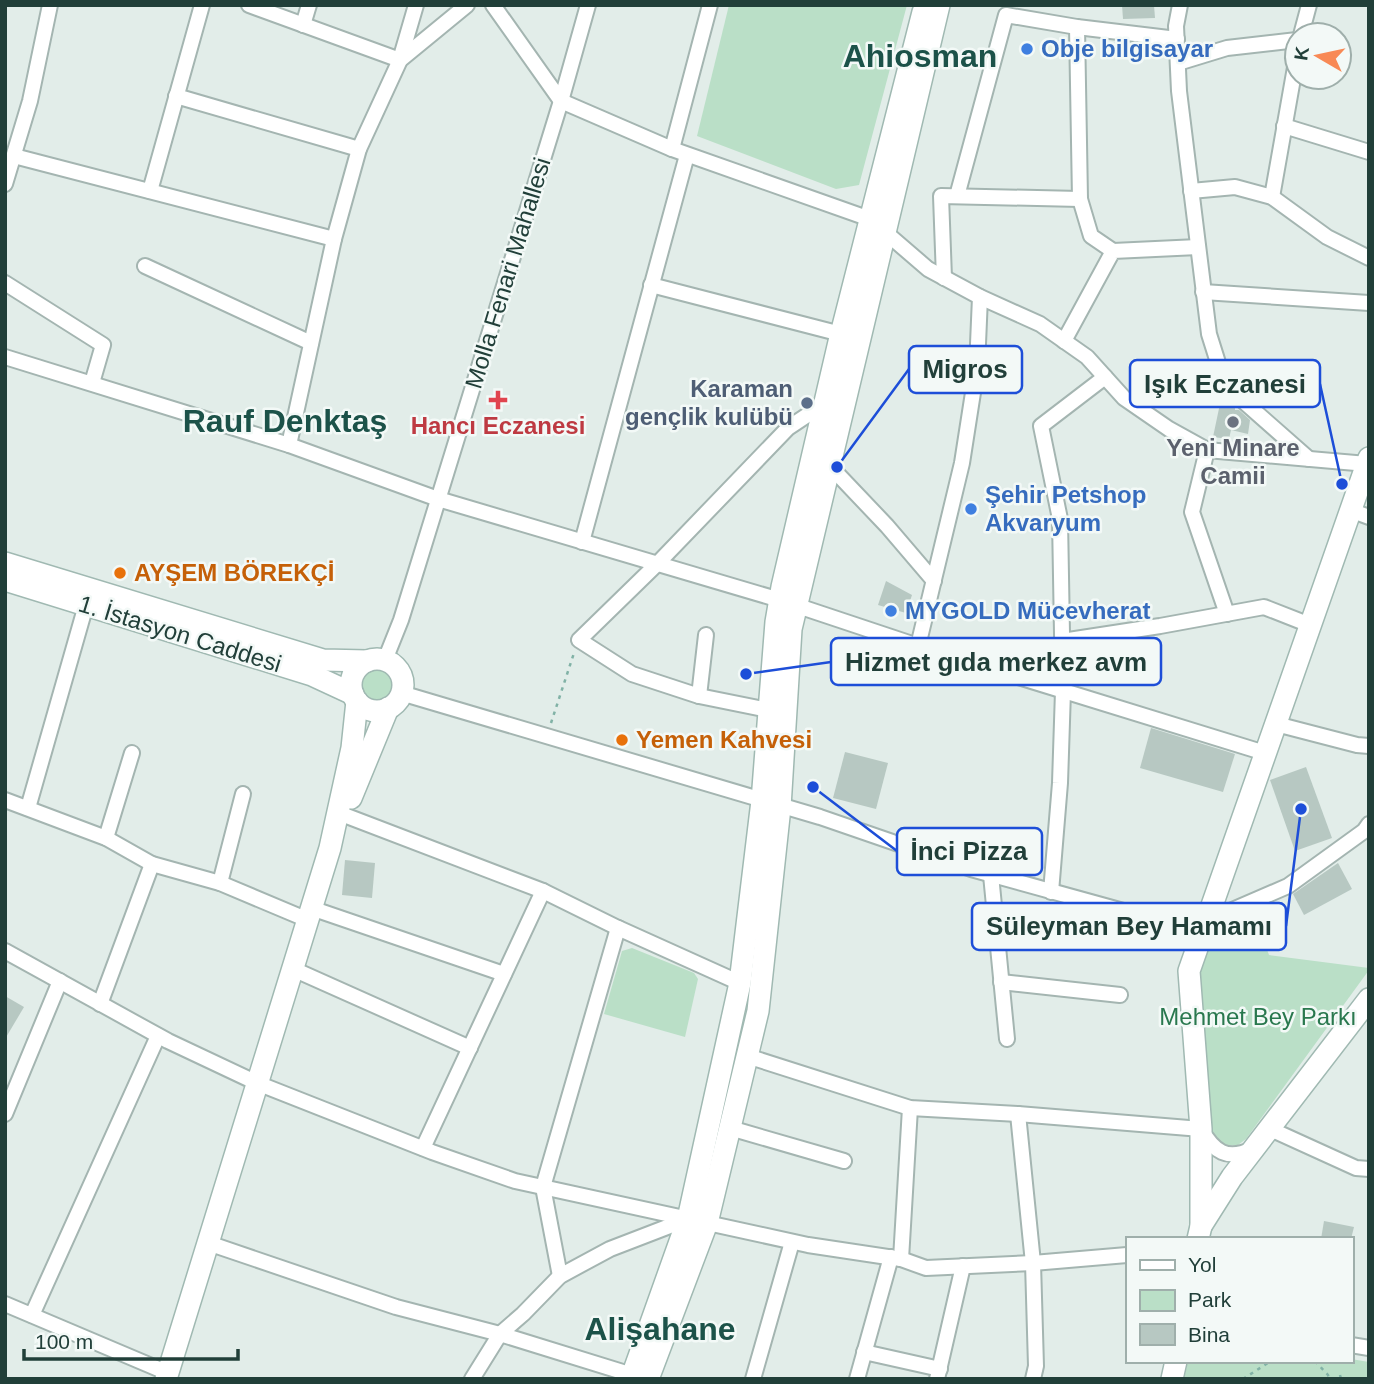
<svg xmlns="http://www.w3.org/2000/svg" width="1374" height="1384" font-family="Arial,sans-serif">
  <rect width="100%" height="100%" fill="#e2ede9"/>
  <!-- green -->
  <g fill="#badfc7">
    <path d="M729,5H907L859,185L836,189L697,136Z"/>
    <circle cx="375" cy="686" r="17"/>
    <path d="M1252,908L1269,955L1369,968V970L1246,1139L1238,1145L1222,1146L1207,1134L1193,971L1210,925Z"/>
    <path d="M632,948L694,973L698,979L685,1037L604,1014L622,951Z"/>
    <path d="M1351,1359L1369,1362V1379H1184L1188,1361H1351Z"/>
  </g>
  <!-- building -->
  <g fill="#b7c8c2">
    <path d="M1122,5H1154L1155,18L1123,19Z"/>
    <path d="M1221,399L1228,400L1235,406V410H1239L1250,420L1248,434L1231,430L1229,439L1213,437Z"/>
    <path d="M886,581L912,595L906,613L878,605Z"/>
    <path d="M1151,728L1235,754L1223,792L1140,768Z"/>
    <path d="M845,752L888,763L876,809L833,798Z"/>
    <path d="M1306,767L1332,838L1295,851L1270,780Z"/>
    <path d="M345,860L375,863L372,898L342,895Z"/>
    <path d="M1338,863L1352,889L1304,915L1293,894Z"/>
    <path d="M5,996L24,1007L5,1039Z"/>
    <path d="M1324,1221L1354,1227L1351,1239H1321Z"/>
  </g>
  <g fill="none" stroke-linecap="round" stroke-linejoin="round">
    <!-- street casing -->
    <g stroke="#a4b5b1" stroke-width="18">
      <g id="street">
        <path d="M249,5L400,60L416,5"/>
        <path d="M493,5L561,101L672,149L870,219L928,269L980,297L1040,324L1087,357L1124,398L1169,429L1207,450L1367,464"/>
        <path d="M1180,5L1176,26L1179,91L1209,334L1225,385L1309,459"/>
        <path d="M303,25L309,5"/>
        <path d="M1077,27L1080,199L1091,236L1113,251"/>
        <path d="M1301,35L1309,5"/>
        <path d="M1178,63L1227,48L1297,40"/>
        <path d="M176,96L359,149"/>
        <path d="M1284,126L1369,152"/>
        <path d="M672,149L710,5"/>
        <path d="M14,156L334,239"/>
        <path d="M5,184L30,101L50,5"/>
        <path d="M150,191L202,5"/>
        <path d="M1191,191L1235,187L1272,197L1327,237L1369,258"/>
        <path d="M957,196L1006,15L1077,27L1177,39"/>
        <path d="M1272,197L1297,56"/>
        <path d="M145,266L311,343"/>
        <path d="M944,278L941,196L1080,199"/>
        <path d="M5,283L103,345L92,383"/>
        <path d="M651,285L841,334"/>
        <path d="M1203,292L1369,303"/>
        <path d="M1064,341L1113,251L1198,247"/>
        <path d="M5,357L289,445L438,499L780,600L918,646L1265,753"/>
        <path d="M289,445L334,239L359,149L400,60L467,5"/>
        <path d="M1207,450L1192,512L1227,614"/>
        <path d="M829,465L887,526L934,581"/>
        <path d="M1350,510L1369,517"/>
        <path d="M582,542L687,155"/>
        <path d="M1062,641L1160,626L1264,607L1310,625"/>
        <path d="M918,646L962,463L977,367L980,297"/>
        <path d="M385,660L401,620L561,101L588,5"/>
        <path d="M401,693L820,817L971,869L1203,933"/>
        <path d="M699,696L706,635"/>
        <path d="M778,712L699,696L632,674L579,640L657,564L788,428L824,404"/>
        <path d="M1276,724L1357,745L1369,746"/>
        <path d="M5,800L106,838L152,864L220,883L308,920"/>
        <path d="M28,808L86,605"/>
        <path d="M344,815L543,891L618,928L740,983"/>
        <path d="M106,838L132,753"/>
        <path d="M991,875L1007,1039"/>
        <path d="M220,883L243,794"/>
        <path d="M1051,892L1060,783L1063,691L1060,519L1041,426L1105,377"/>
        <path d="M311,908L504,974"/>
        <path d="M1207,921L1288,886L1364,831L1369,824"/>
        <path d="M5,951L168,1041L257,1083L432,1152L515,1181L808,1245L901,1259L926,1268L1033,1263L1127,1255"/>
        <path d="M293,969L470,1048"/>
        <path d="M1001,982L1120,995"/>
        <path d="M100,1004L152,864"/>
        <path d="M747,1056L910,1108L1018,1114L1201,1129C1214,1152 1227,1161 1252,1149"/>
        <path d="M5,1114L60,981"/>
        <path d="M1018,1114L1033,1263L1036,1366L1033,1379"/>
        <path d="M730,1128L844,1161"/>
        <path d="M1268,1128L1356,1168L1369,1169"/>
        <path d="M423,1148L543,891"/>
        <path d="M208,1243L396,1307L500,1334L639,1377"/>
        <path d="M901,1259L910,1108"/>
        <path d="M560,1276L543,1187L618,928"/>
        <path d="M5,1304L168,1373"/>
        <path d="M32,1315L158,1036"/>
        <path d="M1351,1345L1369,1348"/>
        <path d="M864,1352L940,1369"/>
        <path d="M472,1379L500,1334L523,1314L560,1276L610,1249L688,1219"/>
        <path d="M753,1379L792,1242"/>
        <path d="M857,1379L891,1257"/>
        <path d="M937,1379L963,1266"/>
      </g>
    </g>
    <!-- secondary casing -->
    <g stroke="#a0b9b2" stroke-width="24">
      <g id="secondary">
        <path d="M5,563L323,660L367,661"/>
        <path d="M5,580L312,675L353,694"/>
        <circle cx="377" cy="685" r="26"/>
        <path d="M351,798L388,708"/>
        <path d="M1201,1226L1232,1177L1369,999"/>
        <path d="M1198,1239L1201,1226V1129L1189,971L1369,458"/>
        <path d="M166,1379L330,848L352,748L357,701"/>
        <path d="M631,1379L688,1219L740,983L762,801L776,622L782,587L839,342L923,12"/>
        <path d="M648,1379L707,1223L758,1011L780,807L791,629L939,5"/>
        <path d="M1172,1379L1176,1361"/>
      </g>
    </g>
    <!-- path -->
    <g stroke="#81b2a6" stroke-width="2.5" stroke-dasharray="3.5 5" stroke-linecap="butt">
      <path d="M551,723L574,653"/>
      <path d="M1315,1361L1328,1375L1329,1379"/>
      <path d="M1340,1375L1341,1379"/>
      <path d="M1243,1379L1271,1361"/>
    </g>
    <!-- street -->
    <use href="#street" stroke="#fff" stroke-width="14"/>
    <!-- secondary -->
    <use href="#secondary" stroke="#fff" stroke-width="21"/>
  </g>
  <!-- markers -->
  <g fill="#3f7fe0" stroke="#f3f9f7" stroke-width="2.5">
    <circle cx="1027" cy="49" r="7"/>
    <circle cx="971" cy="509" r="7"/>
    <circle cx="891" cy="611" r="7"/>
  </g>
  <path fill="#e0444e" stroke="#f3f9f7" stroke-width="2.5" d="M494.5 389.5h7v7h7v7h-7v7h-7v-7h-7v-7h7z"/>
  <circle fill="#5c6f8a" stroke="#f3f9f7" stroke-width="2.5" cx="807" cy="403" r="7"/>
  <circle fill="#6b7280" stroke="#f3f9f7" stroke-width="2.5" cx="1233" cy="422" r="7"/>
  <g fill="#e8710a" stroke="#f3f9f7" stroke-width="2.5">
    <circle cx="120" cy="573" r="7"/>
    <circle cx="622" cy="740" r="7"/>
  </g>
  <g text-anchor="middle" stroke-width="5" stroke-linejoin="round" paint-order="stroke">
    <!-- shop labels -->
    <g font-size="24" font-weight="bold" fill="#366cbe" stroke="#f3f9f7" text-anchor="start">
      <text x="1041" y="57">Obje bilgisayar</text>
      <text x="985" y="503">Şehir Petshop<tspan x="985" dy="28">Akvaryum</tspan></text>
      <text x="905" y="619">MYGOLD Mücevherat</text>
    </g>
    <!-- street labels -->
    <g font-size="24" fill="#213f39" stroke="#f3f9f7">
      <text transform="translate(508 273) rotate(-73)" y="8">Molla Fenari Mahallesi</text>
      <text transform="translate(180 634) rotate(17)" y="8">1. İstasyon Caddesi</text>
    </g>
    <!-- service labels -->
    <g font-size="24" font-weight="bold" fill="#4e5e75" stroke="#f3f9f7" text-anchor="end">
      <text x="793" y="397">Karaman<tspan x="793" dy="28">gençlik kulübü</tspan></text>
    </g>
    <!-- health labels -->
    <g font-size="24" font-weight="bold" fill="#be3a42" stroke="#f3f9f7">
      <text x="498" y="434">Hancı Eczanesi</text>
    </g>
    <!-- worship labels -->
    <g font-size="24" font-weight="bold" fill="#5b616d" stroke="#f3f9f7">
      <text x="1233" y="456">Yeni Minare<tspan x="1233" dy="28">Camii</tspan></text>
    </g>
    <!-- food labels -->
    <g font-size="24" font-weight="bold" fill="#c56008" stroke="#f3f9f7" text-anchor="start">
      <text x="134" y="581">AYŞEM BÖREKÇİ</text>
      <text x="636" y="748">Yemen Kahvesi</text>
    </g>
    <!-- park labels -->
    <g font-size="24" fill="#29784e" stroke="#f3f9f7">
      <text x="1258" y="1025">Mehmet Bey Parkı</text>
    </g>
    <!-- district labels -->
    <g font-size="32" font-weight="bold" fill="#1c5249" stroke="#f3f9f7">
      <text x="920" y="67">Ahiosman</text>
      <text x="285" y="432">Rauf Denktaş</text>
      <text x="660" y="1340">Alişahane</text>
    </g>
  </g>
  <!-- callouts -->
  <path fill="none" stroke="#1d4ed8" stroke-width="2.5" d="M837 467L909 369M1342 484L1320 384M746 674L831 662M813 787L897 851M1301 809L1286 926"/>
  <g fill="#1d4ed8" stroke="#f3f9f7" stroke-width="2.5">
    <circle cx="837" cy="467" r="7"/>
    <circle cx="1342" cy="484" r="7"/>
    <circle cx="746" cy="674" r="7"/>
    <circle cx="813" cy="787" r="7"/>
    <circle cx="1301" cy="809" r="7"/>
  </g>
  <g fill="#f3f9f7" stroke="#1d4ed8" stroke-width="2.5">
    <rect x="909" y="346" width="113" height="47" rx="7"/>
    <rect x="1130" y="360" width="190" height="47" rx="7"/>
    <rect x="831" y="638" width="330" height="47" rx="7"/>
    <rect x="897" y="828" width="145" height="47" rx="7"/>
    <rect x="972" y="903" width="314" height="47" rx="7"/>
  </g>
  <g font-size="26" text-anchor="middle" font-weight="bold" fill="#213f39">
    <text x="965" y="378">Migros</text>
    <text x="1225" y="393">Işık Eczanesi</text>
    <text x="996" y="671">Hizmet gıda merkez avm</text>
    <text x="969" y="860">İnci Pizza</text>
    <text x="1129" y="935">Süleyman Bey Hamamı</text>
  </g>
  <!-- border -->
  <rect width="1374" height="1384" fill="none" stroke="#213f39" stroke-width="14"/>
  <!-- legend -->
  <rect x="1126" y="1237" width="228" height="126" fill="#f3f9f7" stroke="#9fafab" stroke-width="2"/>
  <rect x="1140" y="1260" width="35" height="10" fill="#ffffff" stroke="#9fafab" stroke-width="2"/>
  <text x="1188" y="1272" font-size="21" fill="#213f39">Yol</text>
  <rect x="1140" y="1290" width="35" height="21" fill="#badfc7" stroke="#9fafab" stroke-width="2"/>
  <text x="1188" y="1307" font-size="21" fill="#213f39">Park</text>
  <rect x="1140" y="1324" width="35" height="21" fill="#b7c8c2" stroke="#9fafab" stroke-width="2"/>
  <text x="1188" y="1342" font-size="21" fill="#213f39">Bina</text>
  <!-- north arrow -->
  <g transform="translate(1318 56) rotate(279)"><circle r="33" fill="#f3f9f7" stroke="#9fafab" stroke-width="2"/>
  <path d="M0-5L12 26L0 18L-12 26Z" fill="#f88955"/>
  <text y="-10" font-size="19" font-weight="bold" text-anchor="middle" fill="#213f39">K</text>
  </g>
  <!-- scale -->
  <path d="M24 1349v10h214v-10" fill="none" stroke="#213f39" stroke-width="3.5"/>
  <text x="35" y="1349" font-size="21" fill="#213f39" stroke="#f3f9f7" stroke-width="5" paint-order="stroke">100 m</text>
</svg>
